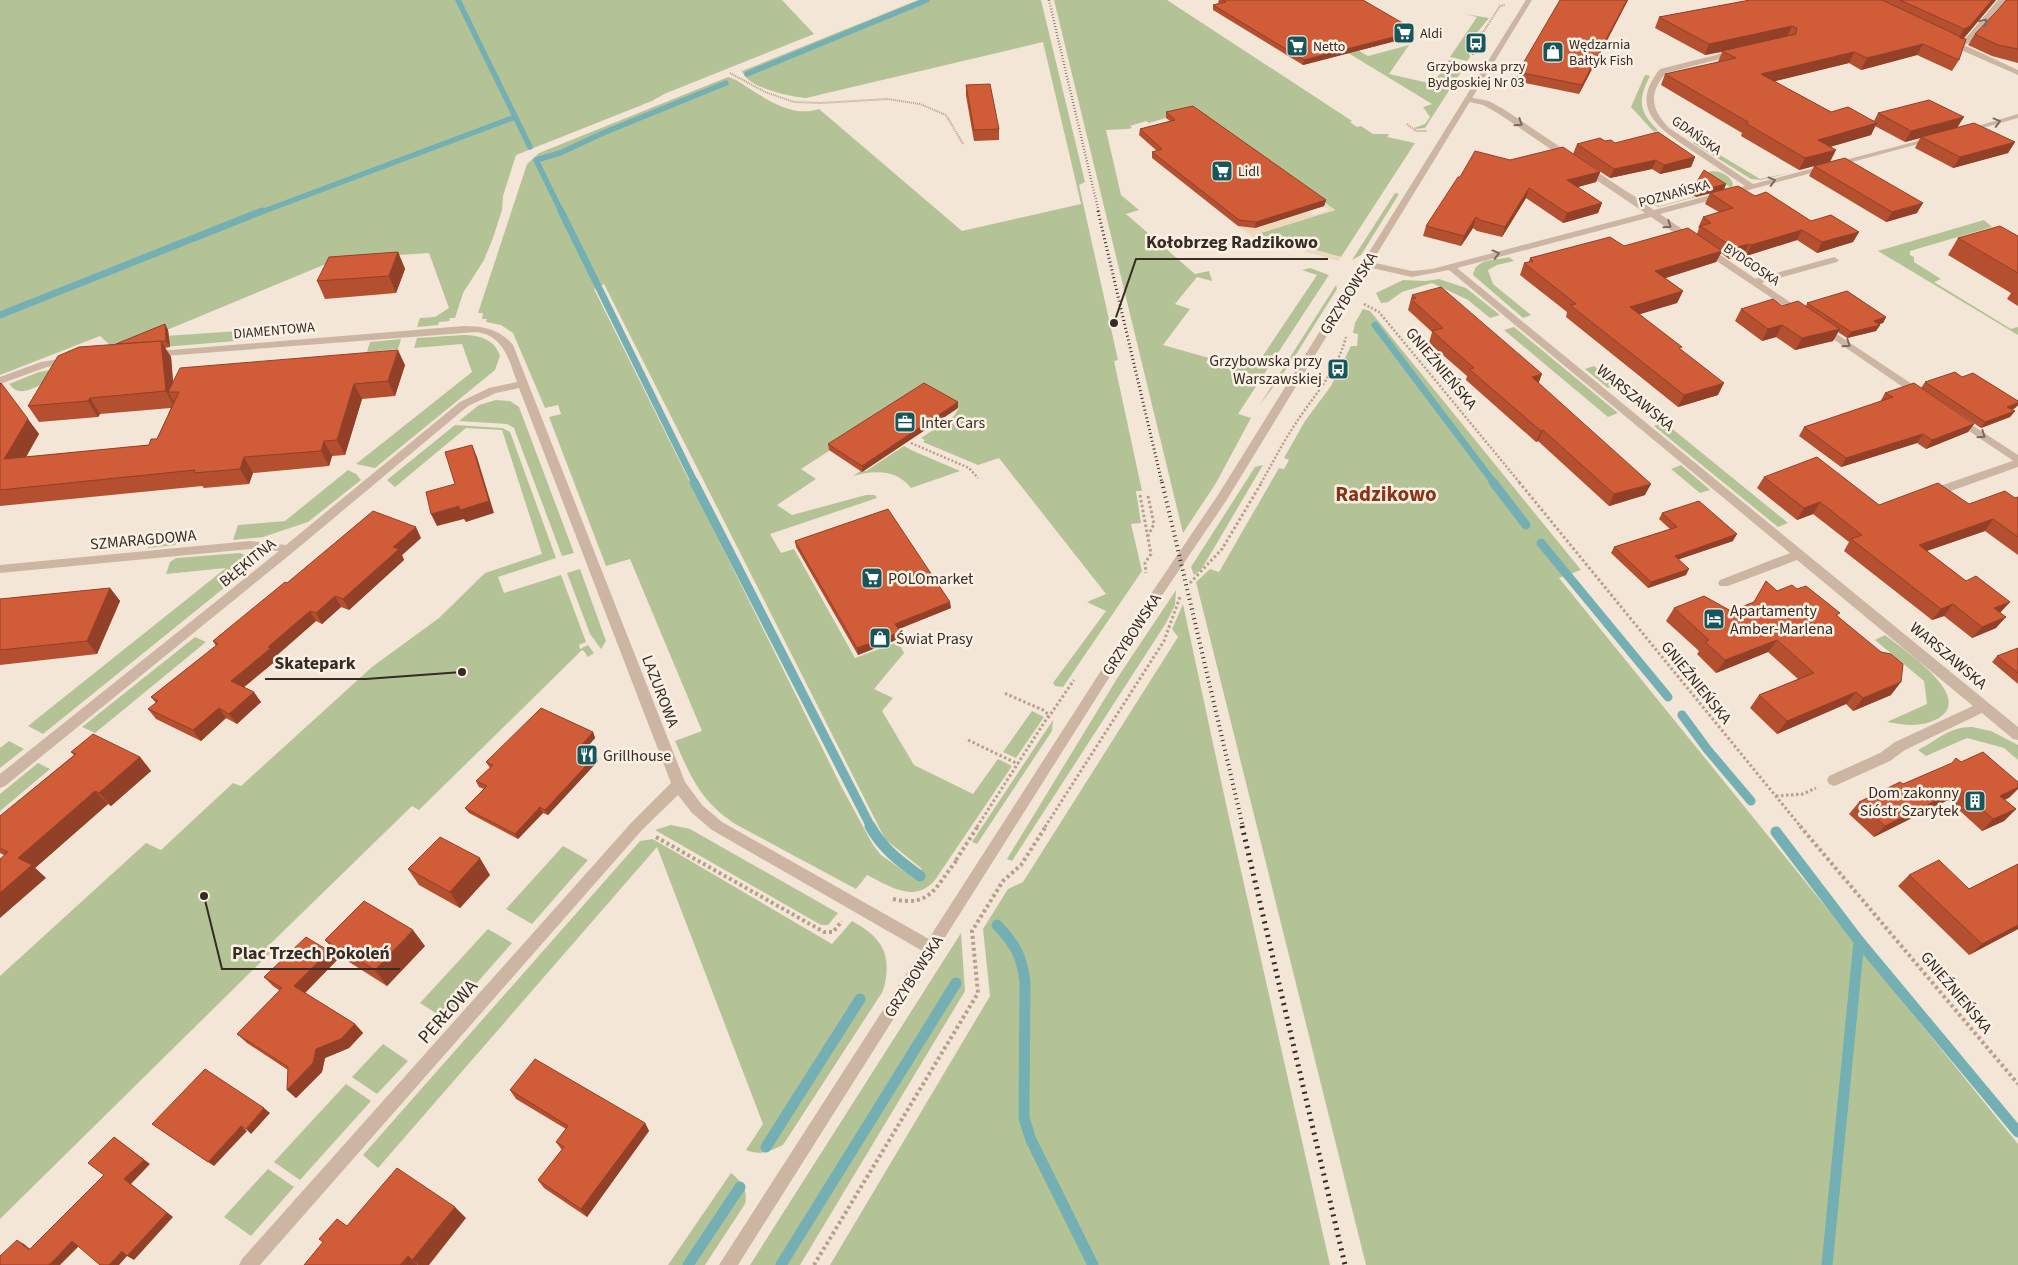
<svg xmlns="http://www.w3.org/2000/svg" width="2018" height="1265" font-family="'Source Sans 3',sans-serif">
  <rect width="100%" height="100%" fill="#f3e6d7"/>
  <!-- green -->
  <g fill="#b4c396" fill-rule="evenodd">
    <path d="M0,0H782L814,34L664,94L652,101L516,155L503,196L502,210L493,238L484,260L463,293L455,318H450L449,321L439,322L438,325L417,327L420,318L435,317L449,308L429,253L338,259L150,337L239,331L235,341L128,350L110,345L100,336L0,375Z"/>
    <path d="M918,0H1041L1085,182L1079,185L1118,360L1114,361L1142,491H1136L1141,523L1131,524L1142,571L1063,687L1055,686L1053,683L1106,611L1087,602L1106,594L999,458L978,465L923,442L925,440L921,438L954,416L959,408L925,389L801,469L816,479L777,505L792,515L866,495H875L877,498L770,534L781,553L794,549L855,658L898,642L904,653L874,689L893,698L882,711L914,765L973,794L998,759L1012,766L935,880C915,904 889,886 867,875L856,889L737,825C702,803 691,778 675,741L702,731L630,559L606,566L549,417L561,414L558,405L545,408L513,333L501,325L486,322L487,319H482L483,313H478L527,164L539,153L728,77L736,80C761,95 789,119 819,109L962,231L1081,204L1043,42L806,98C790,97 748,88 742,71ZM604,284L885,839L922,869L915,879L881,855L873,845L841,786L594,289Z"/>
    <path d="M1054,0H1167L1352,121L1350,122L1357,127L1361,126L1373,134H1389L1387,137L1415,143L1341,257L1257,234L1335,210L1193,110L1149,123L1146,121L1130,126L1132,128L1128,129L1106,130L1121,195L1139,210L1126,214L1195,274L1209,271L1212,281L1197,277L1175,304L1190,309L1163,345L1209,358L1206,363L1219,367L1227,358L1256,366L1317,275L1302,270L1310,268L1329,275L1238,414L1251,418L1216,483L1183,533Z"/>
    <path d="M1281,5L1368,56L1409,45L1389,74L1433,84L1449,60L1466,64L1425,128L1416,129L1414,128L1425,124L1430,117L1423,107L1432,104L1312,31Z"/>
    <path d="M1465,14L1489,18L1467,45L1470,57L1467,61L1450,57L1477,17Z"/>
    <path d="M1645,75L1650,76C1638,99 1638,111 1658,130L1654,132L1631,107Z"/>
    <path d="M1695,140L1760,179L1793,172L1761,180L1751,179L1693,143Z"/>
    <path d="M1711,171C1720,171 1730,175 1733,184L1732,187L1659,207L1644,203L1623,189L1646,203L1660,206L1730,187L1707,173Z"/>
    <path d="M1395,193L1399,194L1361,255L1352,260Z"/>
    <path d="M1984,220L1992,227L1910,251V255L1914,257V262L1941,279L1934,282L2011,329L2018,327V335L1878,251Z"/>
    <path d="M1509,257L1514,261L1497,265L1488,270L1493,284L1531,315L1523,318L1473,275C1476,257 1496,261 1509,257Z"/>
    <path d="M1439,279L1466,288L1500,315L1490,318L1468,300L1432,283L1402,292L1388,302L1381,303L1376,293L1403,280L1426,281Z"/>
    <path d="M1336,285L1337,289L1290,364L1259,406Z"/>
    <path d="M1363,309L1370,311L1380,323L1581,570L1559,578L2018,1144V1265H1366L1196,582L1210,569L1219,572L1279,468L1284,469L1289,460L1284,458L1305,421L1331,386L1351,346H1357L1358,334L1353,333L1355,323Z"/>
    <path d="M1514,327L1618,413L1608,417L1504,330Z"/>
    <path d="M463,335C479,335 495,339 500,356L495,370L375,468L356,464L472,372L462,344L414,348L417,338Z"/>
    <path d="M401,339L398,349L367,352L370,342Z"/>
    <path d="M1594,366L1618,385L1608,388L1585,369Z"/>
    <path d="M67,367C58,376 31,393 19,391C14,390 12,387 9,384L39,372Z"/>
    <path d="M496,400L510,401L519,407L574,553L562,556L514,428L507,424L459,421L479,405Z"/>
    <path d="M1664,422L1788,523L1778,527L1654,426Z"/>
    <path d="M455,425L502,428L510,432L556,558L498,577L504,593L561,575L586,642L579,645L580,649L588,645L594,653L588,657L583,650L581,651L419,810L412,806L265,949L270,953L0,1219V976L146,843L161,850L233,783L241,786L372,667L439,618L485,573L542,554L502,430L466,428L395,487L387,480Z"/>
    <path d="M904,446L911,450L960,471L911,488C897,469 874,470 853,476L860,471H866Z"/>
    <path d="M1263,465L1201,570L1194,575L1191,567L1255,467Z"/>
    <path d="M1681,465L1709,489L1710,490L1700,493L1671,469Z"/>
    <path d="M348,470L356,474L361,480L308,522L263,537L233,540L238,525L285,521Z"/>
    <path d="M183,531L175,545L148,548V542L152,534Z"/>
    <path d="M240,553L248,556L251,563L250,567L43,734L28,726L226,568L166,574L170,562L176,558Z"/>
    <path d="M580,569L606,641L601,649L590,634L567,573Z"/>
    <path d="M1176,590L1175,605L1166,623L1012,861L1007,859L1118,677Z"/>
    <path d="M1183,604L1228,813L1330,1265H830L990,996L983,929L1008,889L1023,882L1178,637L1172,629Z"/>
    <path d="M1885,635C1902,649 1975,696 1939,718C1921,728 1905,725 1887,722L1927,704L1924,681L1875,640Z"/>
    <path d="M195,637L206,642L95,733L82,727Z"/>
    <path d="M1032,711L1044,717L1016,758L1003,752Z"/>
    <path d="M1053,720L1052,731L977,844L972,842Z"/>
    <path d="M1972,727L1991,731L2018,745V760L2004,748L1967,738L1926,756L1918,750C1938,740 1948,727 1972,727Z"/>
    <path d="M9,741L24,749L0,768V748Z"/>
    <path d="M38,763L50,769L0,811V794Z"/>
    <path d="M671,825L690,829L838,913L828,925H821L655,830Z"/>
    <path d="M653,839L832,944L852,921C883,938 893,955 883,991L783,1145C770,1151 760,1156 746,1150L763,1124L657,847L378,1168L363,1155L640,841Z"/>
    <path d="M563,846L588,860L532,924L506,909Z"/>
    <path d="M488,929L512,943L445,1019L420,1003Z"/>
    <path d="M961,933L965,991L800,1265H750Z"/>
    <path d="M383,1044L408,1061L377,1094L352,1077Z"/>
    <path d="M346,1084L371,1101L300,1180L274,1162Z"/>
    <path d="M268,1169L294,1187L251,1236L224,1217Z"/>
    <path d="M731,1173C742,1182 748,1189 745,1204L705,1265H668Z"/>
  </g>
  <!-- plaza -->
  <path fill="#edd7bd" d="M1193,110L1214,123L1335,210L1257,234L1341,257L1339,261L1254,238L1238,226L1255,228L1308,211L1313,215L1329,210L1166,118Z"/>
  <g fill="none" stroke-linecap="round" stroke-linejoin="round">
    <!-- stream-far3 -->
    <g stroke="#74b0b3" stroke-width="5.5">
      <path d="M458,0L530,147"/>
      <path d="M747,74L927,0"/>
      <path d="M259,213L515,117"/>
      <path d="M562,213L536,160L560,153L603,133L726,83"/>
    </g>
    <!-- stream-far2 -->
    <g stroke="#74b0b3" stroke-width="7">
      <path d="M561,211L695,483"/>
      <path d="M0,315L262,211"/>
      <path d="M1375,325L1494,483"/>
    </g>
    <!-- stream-far1 -->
    <g stroke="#74b0b3" stroke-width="9">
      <path d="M694,482L871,827"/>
      <path d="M1493,482L1526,525"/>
      <path d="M1541,543L1668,697"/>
      <path d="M1682,715L1707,749L1751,801"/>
    </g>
    <!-- stream -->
    <g stroke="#74b0b3" stroke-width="11">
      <path d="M870,826C882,848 899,861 920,876"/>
      <path d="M1776,832L1859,941L1827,1265"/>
      <path d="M997,925C1015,944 1022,956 1025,982L1024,1118L1031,1140L1093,1265"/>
      <path d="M1859,941L2018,1132"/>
      <path d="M766,1147L860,999"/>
      <path d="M688,1265L740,1187"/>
      <path d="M781,1265L956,983"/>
    </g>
    <!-- path-far3 -->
    <g stroke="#b89f8c" stroke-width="2" stroke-dasharray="1 1" stroke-linecap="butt">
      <path d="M1473,55L1470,46L1477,35L1484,31L1500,6L1505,5"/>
      <path d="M730,73L765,92L794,102L821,103L887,99L920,104L946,115L963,144"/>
      <path d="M1407,124L1416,131H1427"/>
    </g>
    <!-- path-far2 -->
    <g stroke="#b89f8c" stroke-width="2.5" stroke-dasharray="2 2" stroke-linecap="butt">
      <path d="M1364,304L1379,312L1520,483"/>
      <path d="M911,443L969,468L978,478"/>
      <path d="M1261,483C1272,464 1282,444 1294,426C1313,396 1337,372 1346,337"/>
    </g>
    <!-- path-far1 -->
    <g stroke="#b89f8c" stroke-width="3" stroke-dasharray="2.5 2.5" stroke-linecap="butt">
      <path d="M1519,482L1801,827"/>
      <path d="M1140,495L1151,554L1145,563L1146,573"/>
      <path d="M1148,496L1154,524L1148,536"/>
      <path d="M1190,583L1222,549L1262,482"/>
      <path d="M1048,718L1074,680"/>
      <path d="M968,740L1018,764"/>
      <path d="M1776,796L1803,794L1816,788"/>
      <path d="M977,827L1049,715L1043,710L1004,693"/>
      <path d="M1045,827L1164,641L1180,597"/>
    </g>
    <!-- path -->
    <g stroke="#b89f8c" stroke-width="4" stroke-dasharray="3 3" stroke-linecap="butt">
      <path d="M1800,826L2018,1084"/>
      <path d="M656,837L824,932H833L842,921"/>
      <path d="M956,860L978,826"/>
      <path d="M893,899C932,908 936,885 957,860"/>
      <path d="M814,1265L978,993L972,931L1003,881L1021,865L1046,826"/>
    </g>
    <!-- service -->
    <g fill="#ccb5a2" fill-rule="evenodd">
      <path d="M1834,257L1839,260L1837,262L1754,285L1749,282L1751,280Z"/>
      <path d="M2018,459V467L1948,492H1940L1938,489L1940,486Z"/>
    </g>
    <!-- minor -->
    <g fill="#ccb5a2" fill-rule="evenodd">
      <path d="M1998,0H2005C1996,13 1972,49 1955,48V44L1965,39Z"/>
      <path d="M1736,50L1740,52L1739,54L1666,73C1648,94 1651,109 1669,128L1753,184L1933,137L1937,139L1660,214L1803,311V315H1797L1651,217L1457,268L2018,727V740L2013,739L1982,713L1905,750L1890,761L1839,784L1834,786L1829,784L1827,780L1829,776L1880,753L1895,742L1973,706L1797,560L1728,586H1720L1718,583L1720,580L1790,553L1449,270L1412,277L1363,266L1361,264L1366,261L1412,271L1432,269L1645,213L1499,114L1483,105L1465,101L1464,99L1468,97L1489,101L1505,110L1654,210L1745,186C1728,175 1711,163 1694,152C1661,130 1627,110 1660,69Z"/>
      <path d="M2018,114V118L1965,133L1961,131Z"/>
      <path d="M1823,325L1924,392L1925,394L1924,396H1916L1820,330L1818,328Z"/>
      <path d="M464,326C483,326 500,329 513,345L685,782L702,805L722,822L936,943L939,948L936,953L931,955L926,953L712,830L692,813L678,795L642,830L260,1265H239L242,1259L632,822L671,783L519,388L496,393L468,406L292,553L5,786L0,788V774L279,551L250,549L0,573V565L250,541L286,545L460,402L489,388L517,382C509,360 504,336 477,332L151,357L146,354L147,352Z"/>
      <path d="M72,357L76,358V362L47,367L0,384V377L41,362Z"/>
      <path d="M1958,416L2018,455V464L1954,421L1953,419Z"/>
    </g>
    <!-- tertiary -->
    <g fill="#ccb5a2" fill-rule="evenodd">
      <path d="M1526,0H1532L1226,501L1148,616L738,1265H719L1140,610L1218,495Z"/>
      <path d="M1945,39H1951L2018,70V75L1945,43Z"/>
    </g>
    <!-- rail-far3 -->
    <path stroke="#362b25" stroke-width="2.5" stroke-dasharray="0.5 2.5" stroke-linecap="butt" d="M1049,0L1099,213"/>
    <!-- rail-far2 -->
    <path stroke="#362b25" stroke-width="3" stroke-dasharray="1 3" stroke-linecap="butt" d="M1098,211L1162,483"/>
    <!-- rail-far1 -->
    <path stroke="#362b25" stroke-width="4" stroke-dasharray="1 4" stroke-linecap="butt" d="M1162,482L1243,827"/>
    <!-- rail -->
    <path stroke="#362b25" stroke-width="5" stroke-dasharray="2 5" stroke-linecap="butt" d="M1242,826L1345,1265"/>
  </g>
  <!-- wall -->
  <g fill="#b44f30">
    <path d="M1219,0H1363L1413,32L1411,37L1303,65L1213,10V5L1219,3L1218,2Z"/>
    <path d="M1628,0L1579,94L1516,81L1518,72Z"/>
    <path d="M1750,0H1996L1964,38H1962L1959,60L1952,71L1917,55L1861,70L1849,63L1774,81L1831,112L1874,121L1878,113L1958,127L2015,142L2008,153L1953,168L1915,148L1920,138L1905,142L1875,126L1871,135L1830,147V162L1917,213L1886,222L1809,176L1814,166L1799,170L1741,136L1742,133L1661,85L1665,74L1718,62L1722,52L1705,55L1655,28L1659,17Z"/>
    <path d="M2018,0V63L1992,56L1968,45L1975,34L1997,11Z"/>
    <path d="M966,85L999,129V140L974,141L966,96Z"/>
    <path d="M1166,112L1326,200L1324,206L1255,228L1238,226L1152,158V152L1157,151L1139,135L1140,129L1170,121L1166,118Z"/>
    <path d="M1605,141L1615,143L1695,157L1691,167L1660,174L1652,169L1610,178L1573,154L1577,144Z"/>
    <path d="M1510,160L1600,172L1596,182L1577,187L1602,203L1598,213L1563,223L1526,198L1502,237L1477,231L1473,228L1461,246L1423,236L1426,226L1460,177Z"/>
    <path d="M1726,184L1696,197L1691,194L1693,188Z"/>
    <path d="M1710,193L1755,196L1811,221L1859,232L1853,242L1817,253L1797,240L1746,256L1744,254L1729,259L1721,253L1716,262L1665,278L1683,291L1677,303L1639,314L1681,350L1718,395L1678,407L1566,317L1567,312L1520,275L1524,263L1529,262L1530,258L1624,246L1697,234L1699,228H1698L1703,217L1719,212L1705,204Z"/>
    <path d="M2018,236V306L2007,299L2011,293L1948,255L1958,238Z"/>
    <path d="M398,252L405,269L396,293L325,299L317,281Z"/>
    <path d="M1412,295L1538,383L1645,495L1609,506L1538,441L1536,442L1466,380L1467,376L1429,343L1432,332L1408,310Z"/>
    <path d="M1807,303L1886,317L1883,323L1879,324L1880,325L1876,331L1847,338L1838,332L1833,341L1795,350L1776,337L1762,341L1735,321L1741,309L1782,306H1806Z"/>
    <path d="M165,324L168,330L170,347L165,348L171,357L173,383L405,365L395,396L362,399L345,455L332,456L329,466L253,473L249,484L204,488L202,486L0,506V384L39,434L26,457L149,445L157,439L171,408L100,414L98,417L39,422L28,406L116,344Z"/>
    <path d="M1962,377L2018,401V405L2015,408L2012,410L2015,411L2010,417L1981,428L1921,388L1925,382Z"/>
    <path d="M1885,393L1974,424L1968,432L1926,449L1917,443L1841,467L1799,436L1804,427L1880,402Z"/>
    <path d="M958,408L862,472L829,450L828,444Z"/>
    <path d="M1764,477L1879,505L1969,504L2015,498L2018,497V555L1985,531L1927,551L1966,581L2010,602L2000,612L1996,628L1972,638L1944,616L1932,620L1844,551L1849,542L1813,514L1797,520L1757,488Z"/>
    <path d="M1662,513L1733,541L1679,559L1686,575L1648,588L1611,553L1614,547L1670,529L1659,519Z"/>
    <path d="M421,538L402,555L404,560L349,610L341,607L322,624L316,621L276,656L278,659L244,687L261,702L237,724L226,718L201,741L156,719L148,709L156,703L151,697L216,646L213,641L287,583Z"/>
    <path d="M795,541L951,608L899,629L901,632V638L858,655L796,547Z"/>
    <path d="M1766,581L1777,591L1797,589L1838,616L1891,695L1853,711L1846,704L1777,734L1750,708L1759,695L1798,679L1768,652L1716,673L1697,654L1699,651L1666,621L1674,608L1731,611L1754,602Z"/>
    <path d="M110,588L120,601L97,654L0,665V599Z"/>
    <path d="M2018,648V684L1992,662L1997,656Z"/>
    <path d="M593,732L595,738L585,749L596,755L598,761L548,815L543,813L518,839L469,813L465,808L484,789L479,787L476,781L490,768L486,762Z"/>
    <path d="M71,752L140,757L151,771L111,806L108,804L35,868L46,878L0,853V816L74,755Z"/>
    <path d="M1961,762L2010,797L2005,800L2016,809L2004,821L1982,831L1948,800L1874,837L1849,814L1859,802Z"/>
    <path d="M2018,864V929L1969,955L1898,886L1909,875L1969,889Z"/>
    <path d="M408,869L490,875L460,908L419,885Z"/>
    <path d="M325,940L425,946L387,986L338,955Z"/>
    <path d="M329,951L337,960L305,993L355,1024L363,1033L349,1048L325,1058L322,1072L296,1098L287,1090L288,1070L247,1043L237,1034L280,991L273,986L264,977Z"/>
    <path d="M510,1090L645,1123L649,1131L587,1217L544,1188L538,1180L562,1150L556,1142L566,1129L516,1099Z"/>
  </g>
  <!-- shaded-wall -->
  <g fill="#924027">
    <path d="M1627,0H1628L1579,94L1582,85Z"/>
    <path d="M1992,0H1996L1964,38L1958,40L1964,29Z"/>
    <path d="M1792,26L1787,37L1705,55L1709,44Z"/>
    <path d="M1413,32L1411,37L1303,65L1304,60Z"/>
    <path d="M1923,44L1917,55L1861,70L1867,58Z"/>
    <path d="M1854,52L1849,63L1756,86L1761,74Z"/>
    <path d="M1964,117L1957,128L1921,137L1920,138L1905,142L1911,131Z"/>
    <path d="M1877,123L1871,135L1812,152L1818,140Z"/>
    <path d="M2015,142L2008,153L1953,168L1960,157Z"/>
    <path d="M1836,150L1830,162L1799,170L1805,158Z"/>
    <path d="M1695,157L1691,167L1660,174L1664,165Z"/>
    <path d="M1656,160L1652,169L1610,178L1614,169Z"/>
    <path d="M1600,172L1596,182L1564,191L1567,180Z"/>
    <path d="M1726,184L1724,190L1696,197L1698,191Z"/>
    <path d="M1529,188L1526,198L1502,237L1505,227Z"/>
    <path d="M1326,200L1324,206L1255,228L1256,222Z"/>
    <path d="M1602,203L1598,213L1563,223L1567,213Z"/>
    <path d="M1923,203L1917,213L1886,222L1892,212Z"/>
    <path d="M1476,217L1473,228L1461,246L1464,236Z"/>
    <path d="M1802,230L1797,240L1746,256L1751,245Z"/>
    <path d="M1859,232L1853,242L1817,253L1822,242Z"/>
    <path d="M1749,244L1744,254L1729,259L1734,248Z"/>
    <path d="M1722,251L1716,262L1650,283L1655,271Z"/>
    <path d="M398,252L405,269L396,293L389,276Z"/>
    <path d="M1683,291L1677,303L1624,319L1630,307Z"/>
    <path d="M1886,317L1883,323L1870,327L1874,321Z"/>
    <path d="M165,324L168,330L170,347L166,341Z"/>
    <path d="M1782,325L1776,337L1762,341L1768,329Z"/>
    <path d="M1880,325L1876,331L1847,338L1851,332Z"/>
    <path d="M1840,329L1833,341L1795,350L1802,338Z"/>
    <path d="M161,341L171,357L174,392H168L175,404V408L166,391Z"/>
    <path d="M398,350L405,365L395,396L388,381Z"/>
    <path d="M1542,374L1538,385L1532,377Z"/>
    <path d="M1724,383L1718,395L1678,407L1684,395Z"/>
    <path d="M354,384L362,399L345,455L337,440Z"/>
    <path d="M90,398L100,414L98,417L88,401Z"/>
    <path d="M958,402V408L862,472V466Z"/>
    <path d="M2018,403V405L2015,408L2003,413L2007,407Z"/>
    <path d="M2015,411L2010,417L1981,428L1985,422Z"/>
    <path d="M28,419L39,434L16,474L4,459Z"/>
    <path d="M1974,424L1968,432L1926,449L1932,440Z"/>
    <path d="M1543,430L1538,441L1536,442L1541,431Z"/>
    <path d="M1923,434L1917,443L1841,467L1846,458Z"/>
    <path d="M324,441L332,456L329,466L321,451Z"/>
    <path d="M472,445L477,457L494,513L466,522L464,519L437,526L431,514L459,506Z"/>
    <path d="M244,457L253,473L249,484L240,469Z"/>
    <path d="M1651,484L1645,495L1609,506L1614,494Z"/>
    <path d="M1820,502L1813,514L1797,520L1804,508Z"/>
    <path d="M1993,519L1985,531L1911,556L1919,545Z"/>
    <path d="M416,527L421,538L402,555L404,560L349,610L343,599L393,547Z"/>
    <path d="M1737,534L1733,541L1671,562L1675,556Z"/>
    <path d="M1689,569L1686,575L1648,588L1651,582Z"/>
    <path d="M110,588L120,601L97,654L87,641Z"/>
    <path d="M335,596L341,607L322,624L316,613Z"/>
    <path d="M950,602L951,608L896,630L895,624Z"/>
    <path d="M2010,602L2000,613L1994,608Z"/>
    <path d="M1953,604L1944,616L1932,620L1941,609Z"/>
    <path d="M310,611L316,621L276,656L278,659L238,692L231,681L268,647Z"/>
    <path d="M2006,617L1996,628L1972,638L1982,627Z"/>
    <path d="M901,632V638L858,655L857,648Z"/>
    <path d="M1777,640L1768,652L1716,673L1725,660Z"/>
    <path d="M1901,682L1891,695L1853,711L1863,698Z"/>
    <path d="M254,692L261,702L237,724L229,714Z"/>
    <path d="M1856,692L1846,704L1777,734L1787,721Z"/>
    <path d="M219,708L226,718L201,741L193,730Z"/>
    <path d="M593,732L595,738L582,753L580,747Z"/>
    <path d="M596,755L598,761L548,815L545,810Z"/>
    <path d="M140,757L151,771L111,806L99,793Z"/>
    <path d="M2018,787V789L2010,797L1988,807L2000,796Z"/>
    <path d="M1959,789L1948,800L1874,837L1885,826Z"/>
    <path d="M95,791L108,804L35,868L46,878L0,918V893L18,858Z"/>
    <path d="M540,807L543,813L518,839L515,834Z"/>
    <path d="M2016,809L2004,821L1982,831L1993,819Z"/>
    <path d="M480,858L490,875L460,908L450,892Z"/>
    <path d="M2018,925V929L1969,955L1982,944Z"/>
    <path d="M413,930L425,946L387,986L375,970Z"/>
    <path d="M329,951L337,960L302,996L294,986Z"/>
    <path d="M355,1024L363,1033L349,1048L325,1058L322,1072L296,1098L287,1090L316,1049Z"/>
    <path d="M264,1108L270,1113L251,1134L246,1129Z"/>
    <path d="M645,1123L649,1131L587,1217L581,1209Z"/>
    <path d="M241,1126L247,1131L214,1166L208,1162Z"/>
    <path d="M114,1137L150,1164L131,1184L173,1217L134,1260L127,1256L119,1265H109L122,1251L124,1179Z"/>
    <path d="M455,1207L466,1218L429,1265H418L412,1260Z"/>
    <path d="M17,1240L24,1244L36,1254L29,1250Z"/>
    <path d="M72,1241L79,1246L60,1265H49Z"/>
    <path d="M408,1256L418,1265H400Z"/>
  </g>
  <!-- building -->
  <g fill="#d15c38" stroke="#924027">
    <path d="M1223,0H1363L1406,25L1402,26L1413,32L1304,60L1213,5L1226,2Z"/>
    <path d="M1560,0H1627L1582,85L1518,72Z"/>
    <path d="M1750,0H1882L1959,36L1960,38L1966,39L1959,60L1923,44L1867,58L1854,52L1761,74L1831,112L1848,107L1877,123L1818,140L1836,150L1805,158L1747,124L1748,122L1665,74L1736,58L1722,51L1796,34L1797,28L1792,26L1709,44L1659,17Z"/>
    <path d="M1900,0H1992L1970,26L1964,29Z"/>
    <path d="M2006,0H2018V49L1998,45L1975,34L1997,11Z"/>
    <path d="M990,84L999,129L974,130L966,85Z"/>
    <path d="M1929,100L1964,117L1911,131L1878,113Z"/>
    <path d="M1193,106L1326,200L1256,222L1239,220L1152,152L1162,149L1140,129L1175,120L1166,112Z"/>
    <path d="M1974,123L2015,142L1960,157L1921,137Z"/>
    <path d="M1658,132L1695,157L1664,165L1656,160L1614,169L1577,144L1600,138L1605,141L1611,140L1615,143Z"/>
    <path d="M1563,147L1600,172L1567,180L1602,203L1567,213L1529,188L1505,227L1480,220L1476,217L1464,236L1426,226L1458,177H1460L1475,151L1510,160Z"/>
    <path d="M1845,158L1923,203L1892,212L1814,166Z"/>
    <path d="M1704,170L1726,184L1698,191L1693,188Z"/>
    <path d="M1738,186L1755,196L1766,192L1811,221L1831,215L1859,232L1822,242L1802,230L1751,245L1749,244L1734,248L1700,226L1711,223L1703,217L1733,208L1710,193Z"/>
    <path d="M2000,226L2018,236V273L1958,238Z"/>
    <path d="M1688,228L1722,251L1655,271L1683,291L1630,307L1682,347L1679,348L1724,383L1684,395L1570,305L1576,304L1524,263L1533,261L1530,258L1610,237L1624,246Z"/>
    <path d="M398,252L389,276L317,281L329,257Z"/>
    <path d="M1441,287L1542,374L1532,377L1651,484L1614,494L1543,430L1541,431L1469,369L1474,368L1432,331L1443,328L1411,299L1416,298L1412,295Z"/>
    <path d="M1847,291L1886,317L1874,321L1880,325L1851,332L1807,303Z"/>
    <path d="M1773,299L1782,306L1798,301L1840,329L1802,338L1782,325L1768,329L1741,309Z"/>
    <path d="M165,324L166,341L116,344Z"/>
    <path d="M161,341L166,391L90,398L88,401L28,406L58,356L79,347Z"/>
    <path d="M398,350L388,381L354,384L337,440L324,441L321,451L244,457L240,469L194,473L195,470L0,490V384L1,383L28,419L4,459L149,445L151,439H157L179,392H168L180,368Z"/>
    <path d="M1955,372L1962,377L1973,373L2018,401V403L2007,407L2015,411L1985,422L1925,382Z"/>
    <path d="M924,383L958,402L862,466L828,444Z"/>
    <path d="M1914,383L1974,424L1932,440L1923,434L1846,458L1804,427L1893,397L1885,393Z"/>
    <path d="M472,445L489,501L460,510L459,506L431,514L426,492L455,484L445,452Z"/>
    <path d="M1817,457L1879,505L1938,483L1969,504L2005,491L2015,498L2018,497V537L1993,519L1919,545L1966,581L1976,576L2010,602L1994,608L2006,617L1982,627L1953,604L1941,609L1851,539L1862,535L1820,502L1804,508L1764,477Z"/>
    <path d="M1699,501L1737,534L1675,556L1689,569L1651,582L1614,547L1677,527L1662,513Z"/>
    <path d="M888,509L950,602L895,624L901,632L857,648L795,541Z"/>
    <path d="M373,511L416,527L393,547L399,549L343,599L335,596L316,613L310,611L268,647L271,648L231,681L254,692L229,714L219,708L193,730L148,709L158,701L151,697L218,644L213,641L285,582L287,583Z"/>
    <path d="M1766,581L1777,591L1792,585L1797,589L1806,586L1840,613L1836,615L1881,652L1891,654L1903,664L1901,682L1863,698L1856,692L1787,721L1759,695L1814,673L1777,640L1725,660L1705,642L1709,640L1674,608L1704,596L1731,611L1754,602Z"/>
    <path d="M110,588L87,641L0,650V599Z"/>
    <path d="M2018,648V673L1997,656Z"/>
    <path d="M541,708L593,732L580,747L596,755L545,810L540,807L515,834L465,808L487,786L476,781L493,765L486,762Z"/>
    <path d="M93,734L140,757L99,793L95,791L18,858L32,865L0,893V859L8,852L0,848V816L76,754L71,752Z"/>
    <path d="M1983,752L2018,782V787L2000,796L2016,809L1993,819L1959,789L1885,826L1859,802L1900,782L1903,784L1952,763L1956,758L1961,762Z"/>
    <path d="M440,837L480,858L450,892L408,869Z"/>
    <path d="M1939,860L1969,889L2018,864V925L1982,944L1909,875Z"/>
    <path d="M364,901L413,930L375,970L325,940Z"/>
    <path d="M306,937L329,951L294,986L355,1024L341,1039L316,1049L313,1063L287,1090L288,1067L237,1034L282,988L264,977Z"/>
    <path d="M535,1059L645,1123L581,1209L538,1180L564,1147L556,1142L568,1126L510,1090Z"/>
    <path d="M205,1069L264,1108L246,1129L241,1126L208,1162L152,1124Z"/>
    <path d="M114,1137L144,1160L124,1179L167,1213L127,1256L122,1251L109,1265H100L72,1241L49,1265H0V1256L17,1240L29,1250L104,1175L88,1163Z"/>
    <path d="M397,1168L455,1207L412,1260L408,1256L400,1265H304L323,1242L319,1239L337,1219L347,1226Z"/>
  </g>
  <!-- one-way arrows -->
  <defs><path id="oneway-chevron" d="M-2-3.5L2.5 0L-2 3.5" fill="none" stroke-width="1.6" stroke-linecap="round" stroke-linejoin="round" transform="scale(1.25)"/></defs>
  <g stroke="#7a695d">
    <use href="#oneway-chevron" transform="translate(1984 22) rotate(-50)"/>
    <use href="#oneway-chevron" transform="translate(1997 122) rotate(-15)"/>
    <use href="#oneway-chevron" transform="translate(1519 123) rotate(34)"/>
    <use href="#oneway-chevron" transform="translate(1772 181) rotate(-15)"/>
    <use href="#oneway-chevron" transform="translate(1668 225) rotate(34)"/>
    <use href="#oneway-chevron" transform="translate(1496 254) rotate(-15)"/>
    <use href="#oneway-chevron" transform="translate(1847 344) rotate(34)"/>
    <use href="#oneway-chevron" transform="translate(1982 435) rotate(34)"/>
  </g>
  <!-- icons -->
  <defs>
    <g id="supermarket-square" transform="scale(1.125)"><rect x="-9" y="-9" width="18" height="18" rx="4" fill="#17575b" stroke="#fbf0e4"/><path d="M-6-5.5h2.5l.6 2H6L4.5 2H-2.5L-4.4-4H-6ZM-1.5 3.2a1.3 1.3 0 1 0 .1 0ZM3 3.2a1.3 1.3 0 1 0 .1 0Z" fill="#fff"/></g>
    <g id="bus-square" transform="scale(1.125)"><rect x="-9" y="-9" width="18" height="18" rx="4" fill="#17575b" stroke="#fbf0e4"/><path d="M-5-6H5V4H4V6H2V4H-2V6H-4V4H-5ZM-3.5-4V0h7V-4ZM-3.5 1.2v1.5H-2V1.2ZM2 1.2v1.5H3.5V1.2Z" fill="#fff"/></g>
    <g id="shop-square" transform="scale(1.125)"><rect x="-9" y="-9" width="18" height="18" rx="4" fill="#17575b" stroke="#fbf0e4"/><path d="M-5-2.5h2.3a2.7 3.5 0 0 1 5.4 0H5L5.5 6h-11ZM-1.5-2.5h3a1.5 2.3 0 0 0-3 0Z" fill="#fff"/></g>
    <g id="office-square" transform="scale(1.125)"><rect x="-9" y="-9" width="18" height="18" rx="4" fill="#17575b" stroke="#fbf0e4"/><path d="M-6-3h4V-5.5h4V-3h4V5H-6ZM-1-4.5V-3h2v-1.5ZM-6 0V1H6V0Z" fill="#fff"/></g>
    <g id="hotel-square" transform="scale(1.125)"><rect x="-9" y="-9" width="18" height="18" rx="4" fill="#17575b" stroke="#fbf0e4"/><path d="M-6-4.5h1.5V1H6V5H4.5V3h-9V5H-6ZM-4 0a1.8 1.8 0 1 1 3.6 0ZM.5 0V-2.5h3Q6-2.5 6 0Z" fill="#fff"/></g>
    <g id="restaurant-square" transform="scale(1.125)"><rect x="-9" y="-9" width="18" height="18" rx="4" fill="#17575b" stroke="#fbf0e4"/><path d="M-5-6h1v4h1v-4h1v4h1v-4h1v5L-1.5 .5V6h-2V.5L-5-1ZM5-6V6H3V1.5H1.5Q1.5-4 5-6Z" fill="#fff"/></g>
    <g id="building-square" transform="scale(1.125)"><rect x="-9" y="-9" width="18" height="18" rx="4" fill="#17575b" stroke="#fbf0e4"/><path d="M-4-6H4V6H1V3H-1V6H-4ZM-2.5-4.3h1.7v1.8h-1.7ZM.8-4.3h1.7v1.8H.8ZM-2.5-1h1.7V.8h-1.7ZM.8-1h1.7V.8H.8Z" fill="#fff"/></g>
  </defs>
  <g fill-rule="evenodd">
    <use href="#supermarket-square" x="1404" y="33"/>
    <use href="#bus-square" x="1476" y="43"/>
    <use href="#supermarket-square" x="1297" y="46"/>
    <use href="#shop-square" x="1553" y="52"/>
    <use href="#supermarket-square" x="1222" y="171"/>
    <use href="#bus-square" x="1338" y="369"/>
    <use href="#office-square" x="905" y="422"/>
    <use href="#supermarket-square" x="872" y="578"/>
    <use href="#hotel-square" x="1714" y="619"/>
    <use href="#shop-square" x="880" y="638"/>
    <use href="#restaurant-square" x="587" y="755"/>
    <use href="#building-square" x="1975" y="801"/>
  </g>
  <g text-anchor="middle" stroke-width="5" stroke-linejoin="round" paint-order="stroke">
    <!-- far-poi labels -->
    <g font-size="14" fill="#362b25" stroke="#fbf0e4" text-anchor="start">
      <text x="1420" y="38">Aldi</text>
      <text x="1569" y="49">Wędzarnia<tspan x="1569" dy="16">Bałtyk Fish</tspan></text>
      <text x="1313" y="51">Netto</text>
      <text x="1476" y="71" text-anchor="middle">Grzybowska przy<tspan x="1476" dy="16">Bydgoskiej Nr 03</tspan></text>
      <text x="1238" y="176">Lidl</text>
    </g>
    <!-- far-street labels -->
    <g font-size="14" fill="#362b25" stroke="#fbf0e4">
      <text transform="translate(1697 135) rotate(35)" y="5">GDAŃSKA</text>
      <text transform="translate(1674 193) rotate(-15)" y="5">POZNAŃSKA</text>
      <text transform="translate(1752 264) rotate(34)" y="5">BYDGOSKA</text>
      <text transform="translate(274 330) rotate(-5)" y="5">DIAMENTOWA</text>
    </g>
    <!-- street labels -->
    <g font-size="16" fill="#362b25" stroke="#fbf0e4">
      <text transform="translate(1348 293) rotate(-58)" y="6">GRZYBOWSKA</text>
      <text transform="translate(1442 368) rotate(50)" y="6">GNIEŹNIEŃSKA</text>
      <text transform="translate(1636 397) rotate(39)" y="6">WARSZAWSKA</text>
      <text transform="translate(143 539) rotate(-5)" y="6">SZMARAGDOWA</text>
      <text transform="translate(247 562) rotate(-39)" y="6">BŁĘKITNA</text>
      <text transform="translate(1131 634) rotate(-57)" y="6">GRZYBOWSKA</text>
      <text transform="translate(1949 655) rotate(40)" y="6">WARSZAWSKA</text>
      <text transform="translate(1697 682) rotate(51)" y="6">GNIEŹNIEŃSKA</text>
      <text transform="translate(661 691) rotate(69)" y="6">LAZUROWA</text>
      <text transform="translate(913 976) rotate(-57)" y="6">GRZYBOWSKA</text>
      <text transform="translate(1957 992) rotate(50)" y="6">GNIEŹNIEŃSKA</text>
    </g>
    <!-- poi labels -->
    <g font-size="16" fill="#362b25" stroke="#fbf0e4" text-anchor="start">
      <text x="1322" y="366" text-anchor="end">Grzybowska przy<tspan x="1322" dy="18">Warszawskiej</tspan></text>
      <text x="921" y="428">Inter Cars</text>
      <text x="888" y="584">POLOmarket</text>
      <text x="1730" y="616">Apartamenty<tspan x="1730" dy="18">Amber-Marlena</tspan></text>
      <text x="896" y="644">Świat Prasy</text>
      <text x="603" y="761">Grillhouse</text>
      <text x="1959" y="798" text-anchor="end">Dom zakonny<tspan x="1959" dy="18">Sióstr Szarytek</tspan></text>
    </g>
    <!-- near-street labels -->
    <g font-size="19" fill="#362b25" stroke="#fbf0e4">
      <text transform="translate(447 1011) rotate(-48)" y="7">PERŁOWA</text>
    </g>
    <!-- district labels -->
    <g font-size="21" font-weight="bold" fill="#8c3317" stroke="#fbf0e4">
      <text x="1386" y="501">Radzikowo</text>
    </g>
  </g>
  <!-- callouts -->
  <path fill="none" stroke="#362b25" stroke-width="2" d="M1114 323L1136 259H1328M462 672L366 679H265M204 896L222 969H400"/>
  <g fill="#362b25" stroke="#fbf0e4" stroke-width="2">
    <circle cx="1114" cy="323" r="5"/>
    <circle cx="462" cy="672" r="5"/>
    <circle cx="204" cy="896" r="5"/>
  </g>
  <g font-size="18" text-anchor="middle" font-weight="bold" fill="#362b25" stroke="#fbf0e4" stroke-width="5" stroke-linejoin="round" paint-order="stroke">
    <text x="1232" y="248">Kołobrzeg Radzikowo</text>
    <text x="315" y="669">Skatepark</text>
    <text x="311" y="959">Plac Trzech Pokoleń</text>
  </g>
</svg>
